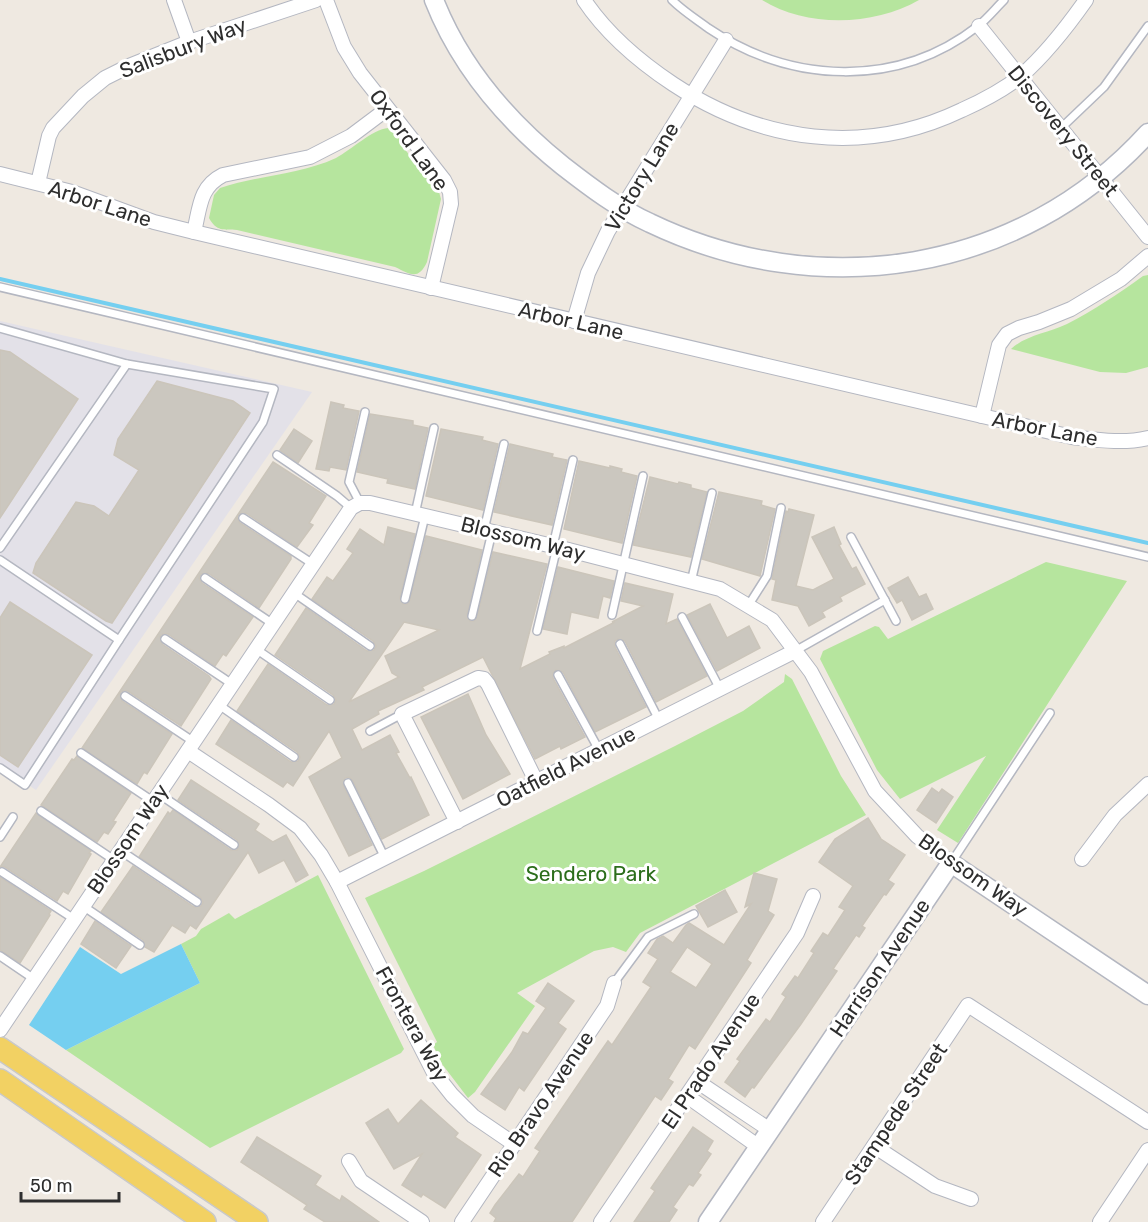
<svg xmlns="http://www.w3.org/2000/svg" width="1148" height="1222" font-family="Rubik,sans-serif">
  <rect width="100%" height="100%" fill="#efe9e1"/>
  <!-- industrial -->
  <path fill="#e3e1e8" d="M0,321L312,392L36,790L0,767Z"/>
  <!-- green -->
  <g fill="#b6e59e">
    <path d="M762,0H919C874,26 807,28 762,0Z"/>
    <path d="M388,128L396,132L403,147L439,192L441,199L427,262C418,281 410,274 395,267L237,230C223,229 217,232 209,218L214,195L220,188C258,175 299,175 336,158C351,150 373,129 388,128Z"/>
    <path d="M1148,275V367L1126,373L1100,372L1011,349C1026,335 1048,333 1067,324C1094,310 1118,294 1143,276Z"/>
    <path d="M1046,562L1127,581L958,843L937,830L986,756L900,799L877,770L820,659L823,651L875,626L879,627L888,639Z"/>
    <path d="M785,674L792,679L841,776L866,815L640,933L626,952L613,947L594,951L517,993L535,1006L475,1092L468,1098L442,1064L433,1045L437,1042L365,898L424,871L675,746L743,711L784,682Z"/>
    <path d="M318,875L404,1049L401,1053L210,1148L66,1050L200,983L181,944L196,936L201,929L229,913L235,919Z"/>
  </g>
  <!-- water -->
  <path fill="#75cff0" d="M181,944L200,983L66,1050L29,1025L80,947L121,974Z"/>
  <g fill="none" stroke-linecap="round" stroke-linejoin="round">
    <!-- stream -->
    <path stroke="#75cff0" stroke-width="4" d="M0,279L1148,543"/>
  </g>
  <!-- building -->
  <g fill="#cbc7bf" stroke="#cbc5ba" stroke-width="1.5" fill-rule="evenodd">
    <path d="M0,350L10,352L78,399L0,518Z"/>
    <path d="M157,381L233,401L250,413L112,623L106,621L33,573L36,563L76,502L94,506L109,516L139,470L114,455L118,439Z"/>
    <path d="M331,402L344,405L343,408L359,411L346,470L330,467L329,471L316,469Z"/>
    <path d="M370,414L413,421V425L428,428L415,489L387,483L388,479L357,472Z"/>
    <path d="M294,429L312,441L298,463L280,450Z"/>
    <path d="M441,429L483,437L482,440L498,444L483,510L426,496Z"/>
    <path d="M510,444L553,454L552,457L567,460L552,525L494,512Z"/>
    <path d="M579,461L610,468V466L622,469L621,472L637,476L622,543L564,529Z"/>
    <path d="M273,462L326,496L309,523L313,525L297,547L246,513L239,514L237,518L240,523L291,556V559L259,608L208,573L201,574L199,578L202,583L253,617L226,656L223,654L215,666L168,634H163L160,636L162,644L209,676L211,679L181,726L128,691H123L120,693L122,701L172,734L147,774L144,772L137,784L82,748Z"/>
    <path d="M650,477L678,484L679,482L691,485V488L707,492L691,557L633,545Z"/>
    <path d="M719,492L762,501L761,505L775,509L760,576L702,559Z"/>
    <path d="M789,509L814,515L796,586L813,590L834,579L812,537L834,527L841,544L839,545L852,569L856,567L865,584L840,597L842,601L822,612L825,617L809,626L798,606L772,600L776,580L772,579L786,511L788,512Z"/>
    <path d="M388,527L415,534L400,598L403,604H407L410,600L426,536L482,550L467,615L470,621H474L477,617L493,552L547,564L520,669L550,654L549,652L564,646V648L615,622H612L643,606L621,601L625,583L673,594L666,624L677,619L707,676L656,702L625,641L618,639L615,641V647L646,707L595,732L563,672L556,670L553,673V678L585,737L561,749L560,746L535,759L483,657L422,687L424,690L378,711L379,714L352,729L362,750L390,735L399,752L396,753L410,778L411,777L429,815L382,839L353,781L349,777L345,778L343,785L372,845L349,856L309,777L342,758L329,731L293,786L287,782L283,787L216,744L231,720L291,762L298,761L300,757L297,752L237,711L268,664L327,705L334,704L336,700L333,695L275,655L306,608L367,651L374,650L376,646L373,641L312,599L327,577L333,581L353,553L347,549L360,529L384,545ZM404,622L439,630L385,656L392,673L399,677L349,702Z"/>
    <path d="M558,567L614,581L610,598L603,596L598,618L571,612L567,634L543,629Z"/>
    <path d="M908,577L919,597L926,594L933,609L912,620L902,600L897,603L888,588Z"/>
    <path d="M10,602L92,655L18,767L0,755V618Z"/>
    <path d="M710,604L727,638L749,626L760,648L717,671L687,615Z"/>
    <path d="M468,694L486,735L510,774L463,799L421,717Z"/>
    <path d="M77,756L131,793L113,821L116,822L108,834L104,832L97,842L41,805L72,759L74,760Z"/>
    <path d="M191,780L259,824L255,830L273,842L286,835L308,875L296,882L284,860L259,873L248,852L196,929L190,925L185,933L172,925L154,952L145,947L143,940L101,912L133,866L194,907L201,906L203,902L200,897L139,857L168,812L170,814L173,810L231,850H237L239,846L237,840L178,800Z"/>
    <path d="M932,788L939,793L942,789L953,797L936,823L917,810Z"/>
    <path d="M36,813L91,851L89,853L91,854L68,894L63,891L57,901L5,867H0Z"/>
    <path d="M868,818L881,839L905,855L888,880L894,884L886,895L884,894L862,926L865,928L859,937L856,935L833,969L837,971L801,1024L754,1088L752,1087L745,1097L725,1082L740,1061L737,1059L766,1019L770,1022L786,997L782,994L795,976L798,978L814,953L811,951L823,933L828,936L845,910L839,907L853,886L819,862L835,839Z"/>
    <path d="M754,873L777,879L768,911L774,915L747,960L751,963L695,1049L689,1045L668,1079L673,1082L661,1100L655,1096L572,1222H494L496,1218L490,1213L495,1205L519,1174L523,1177L540,1151L535,1148L601,1051L608,1041L612,1045L651,987L643,982L658,959L648,953L657,939L663,936L673,943L686,925L689,923L724,945L751,904L745,907ZM687,947L712,964L696,988L670,972Z"/>
    <path d="M0,877L51,911L49,914L50,915L20,963L0,950Z"/>
    <path d="M725,890L737,912L708,927L696,906Z"/>
    <path d="M95,921L131,946L116,968L81,944Z"/>
    <path d="M548,983L574,1001L558,1023L566,1029L524,1091L519,1087L505,1110L481,1094L512,1052L523,1032L528,1034L546,1008L536,1001Z"/>
    <path d="M421,1100L458,1133L455,1137L481,1155L445,1208L423,1194L421,1197L402,1185L422,1154L394,1169L366,1123L388,1109L398,1124Z"/>
    <path d="M693,1127L713,1141L707,1151L711,1154L698,1173L701,1175L693,1186L689,1184L673,1207L677,1210L669,1222H634L655,1191L651,1188Z"/>
    <path d="M257,1137L321,1176L315,1185L340,1201L342,1196L379,1222H325L304,1209L307,1205L241,1162Z"/>
  </g>
  <g fill="none" stroke-linecap="round" stroke-linejoin="round">
    <!-- lane casing -->
    <g stroke="#b4b7c1" stroke-width="10">
      <g id="lane">
        <path d="M672,0C683,11 696,19 708,28C791,84 897,89 978,26C987,19 995,9 1004,0"/>
        <path d="M1061,128L1104,87L1148,26"/>
        <path d="M0,287L1148,557"/>
        <path d="M0,328L127,364L0,548"/>
        <path d="M277,455L337,496L351,508"/>
        <path d="M360,503L349,482L365,412"/>
        <path d="M415,514L434,428"/>
        <path d="M243,518L313,564"/>
        <path d="M484,530L504,444"/>
        <path d="M851,537L896,621"/>
        <path d="M553,546L573,460"/>
        <path d="M0,560L119,640L263,422L274,389L127,364"/>
        <path d="M205,578L273,624"/>
        <path d="M691,582L712,493"/>
        <path d="M294,593L370,646"/>
        <path d="M405,599L425,516"/>
        <path d="M748,606L767,576L781,508"/>
        <path d="M612,615L643,476"/>
        <path d="M472,616L492,532"/>
        <path d="M682,617L720,689"/>
        <path d="M537,631L557,547"/>
        <path d="M165,639L232,684"/>
        <path d="M620,644L659,720"/>
        <path d="M256,649L330,700"/>
        <path d="M795,651L885,600"/>
        <path d="M558,675L599,750"/>
        <path d="M125,696L194,742"/>
        <path d="M219,705L294,757"/>
        <path d="M370,731L402,714"/>
        <path d="M81,753L154,802"/>
        <path d="M0,768L25,785L119,640"/>
        <path d="M348,783L385,858"/>
        <path d="M159,794L234,845"/>
        <path d="M41,811L114,860"/>
        <path d="M0,837L13,817"/>
        <path d="M121,851L197,902"/>
        <path d="M951,863L1050,713"/>
        <path d="M2,872L74,919"/>
        <path d="M83,906L140,945"/>
        <path d="M0,956L34,979"/>
        <path d="M614,983L648,937L694,914"/>
      </g>
    </g>
    <!-- street casing -->
    <g stroke="#b4b7c1" stroke-width="16">
      <g id="street">
        <path d="M174,0L189,42"/>
        <path d="M326,0L344,47L360,73L444,180L450,192L451,204L431,288"/>
        <path d="M584,0C606,33 640,62 673,84C761,142 864,157 962,110C982,101 1003,90 1021,76C1046,54 1067,27 1086,0"/>
        <path d="M979,26L1148,237"/>
        <path d="M0,174L72,192L154,222L194,232L1072,437C1098,440 1123,444 1148,438"/>
        <path d="M38,183L49,136L53,128L83,96L105,78L129,66L189,42L316,0"/>
        <path d="M194,232C200,208 199,187 223,175L310,157L351,136L387,109"/>
        <path d="M574,321L588,273L608,231L726,40"/>
        <path d="M982,416L999,345L1007,334L1019,328L1039,322L1071,309L1121,279L1148,256"/>
        <path d="M188,751L269,805L300,828L321,855L337,882L433,1071L452,1095L473,1116L514,1144"/>
        <path d="M457,822L402,714L478,678L484,679L488,684L536,781"/>
        <path d="M1082,859L1115,815L1148,784"/>
        <path d="M337,882L795,651"/>
        <path d="M0,1030L351,508L360,503H370L557,547L720,589L772,620L811,672L875,791L917,836L951,863"/>
        <path d="M698,1082L770,1130"/>
        <path d="M687,1096L759,1147"/>
        <path d="M874,1146L935,1186L971,1199"/>
        <path d="M349,1161L361,1181L422,1222"/>
        <path d="M462,1222L607,1006L614,983"/>
        <path d="M601,1222L797,933L813,896"/>
        <path d="M823,1222L968,1005L1148,1122"/>
        <path d="M1100,1222L1148,1150"/>
      </g>
    </g>
    <!-- secondary casing -->
    <g stroke="#b4b7c1" stroke-width="21">
      <g id="secondary">
        <path d="M434,0C460,66 508,122 563,166C590,187 619,209 650,223C819,304 1020,274 1148,133"/>
        <path d="M708,1222L951,863L1148,995"/>
      </g>
    </g>
    <!-- primary casing -->
    <g stroke="#c9c9c9" stroke-width="24">
      <g id="primary">
        <path d="M0,1048L257,1222"/>
        <path d="M0,1080L205,1222"/>
      </g>
    </g>
    <!-- lane -->
    <use href="#lane" stroke="#fff" stroke-width="7"/>
    <!-- street -->
    <use href="#street" stroke="#fff" stroke-width="14"/>
    <!-- secondary -->
    <use href="#secondary" stroke="#fff" stroke-width="18"/>
    <!-- primary -->
    <use href="#primary" stroke="#f2d163" stroke-width="21"/>
  </g>
  <g text-anchor="middle" stroke-width="6" stroke-linejoin="round" paint-order="stroke">
    <!-- street labels -->
    <g font-size="21" fill="#2e2e2e" stroke="#fff">
      <text transform="translate(183 48) rotate(-21)" y="7">Salisbury Way</text>
      <text transform="translate(1063 131) rotate(51)" y="7">Discovery Street</text>
      <text transform="translate(409 140) rotate(54)" y="7">Oxford Lane</text>
      <text transform="translate(642 177) rotate(-59)" y="7">Victory Lane</text>
      <text transform="translate(100 204) rotate(18)" y="7">Arbor Lane</text>
      <text transform="translate(571 321) rotate(13)" y="7">Arbor Lane</text>
      <text transform="translate(1045 429) rotate(11)" y="7">Arbor Lane</text>
      <text transform="translate(523 539) rotate(14)" y="7">Blossom Way</text>
      <text transform="translate(566 767) rotate(-27)" y="7">Oatfield Avenue</text>
      <text transform="translate(128 839) rotate(-56)" y="7">Blossom Way</text>
      <text transform="translate(973 875) rotate(35)" y="7">Blossom Way</text>
      <text transform="translate(880 968) rotate(-56)" y="7">Harrison Avenue</text>
      <text transform="translate(412 1024) rotate(61)" y="7">Frontera Way</text>
      <text transform="translate(711 1061) rotate(-56)" y="7">El Prado Avenue</text>
      <text transform="translate(541 1104) rotate(-56)" y="7">Rio Bravo Avenue</text>
      <text transform="translate(896 1114) rotate(-56)" y="7">Stampede Street</text>
    </g>
    <!-- park labels -->
    <g font-size="21" fill="#2c6e1b" stroke="#fff">
      <text x="591" y="881">Sendero Park</text>
    </g>
  </g>
  <!-- scale -->
  <path d="M21 1192v9h98v-9" fill="none" stroke="#2e2e2e" stroke-width="3"/>
  <text x="30" y="1192" font-size="18" fill="#2e2e2e" stroke="#ffffff" stroke-width="4.5" paint-order="stroke">50 m</text>
</svg>
